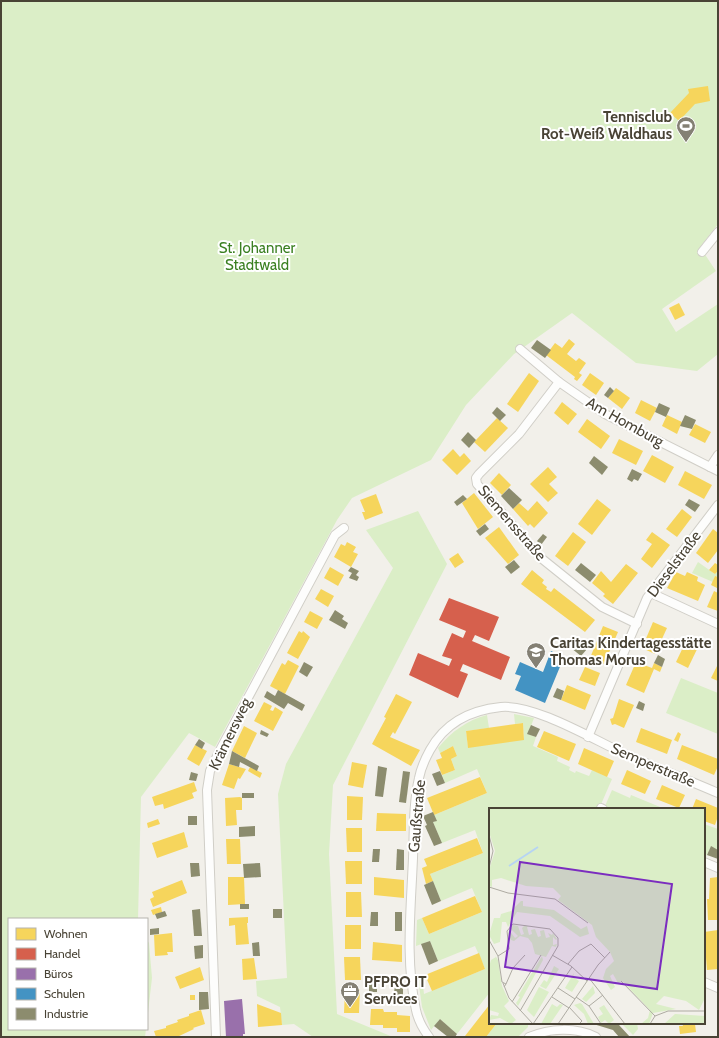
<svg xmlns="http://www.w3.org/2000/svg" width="719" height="1038" font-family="Cabin,sans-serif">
  <rect width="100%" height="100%" fill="#f2f0ea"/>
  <!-- green -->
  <g fill="#dbeec7">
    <path d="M1,1H718V224L700,247L716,271L662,309L676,332L718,304V354L697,371L636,363L572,313L514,354L466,405L431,460L352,498L337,520L215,747L189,733L141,797L138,919H9V1029H146L145,1037H1Z"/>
    <path d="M418,511L447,564L333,785L329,854L337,1014L393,1037H313L294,1024L282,1025L280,1007L257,996L256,981L287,978L278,794L286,764L393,568L366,530Z"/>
    <path d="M698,562L715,574L718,571V577L715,576L713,582L692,573Z"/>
    <path d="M681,678L718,693V734L666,713Z"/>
    <path d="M514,714L534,718L528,734L536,737L533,746L558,757L557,761L570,767L569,770L575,773L576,771L589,776L592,770L612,779L599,809H490V992L457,1034L440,1019L431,1030L422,1007L418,978L422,977L424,994L485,969L475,946L438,961L430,941L416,946L417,920L422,918L429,934L482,912L472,888L441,901L430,874L483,853L475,830L442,843L433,822L436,821L434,815L487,793L477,769L445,783L442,775L455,770L451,759L457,756L453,746L440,753L438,748C451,732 467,720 487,715L489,728L466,731L468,747L524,739L523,723L515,724Z"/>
    <path d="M612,790L630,798L631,795L665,809H612L605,806Z"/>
    <path d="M704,824L718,829V850L711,847L706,856L704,855Z"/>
    <path d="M147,940L149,943L152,978L147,1021Z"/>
    <path d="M497,1023H528V1027L518,1037H486Z"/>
    <path d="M621,1023H637L638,1029L633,1035Z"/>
  </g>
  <!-- homes -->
  <g fill="#f6d55c">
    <path d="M708,86L710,101L695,104L679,121L670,113L689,93L688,89Z"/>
    <path d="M679,303L685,315L675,320L669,308Z"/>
    <path d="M569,339L575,344L567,354L576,361L579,358L586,363L579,373L582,375L577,381L574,379L575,377L546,355L555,343L562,348Z"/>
    <path d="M529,373L539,381L518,412L507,404Z"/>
    <path d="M590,373L604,383L596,395L582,385Z"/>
    <path d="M616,388L630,398L622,409L608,398Z"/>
    <path d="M641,400L657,408L650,421L635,413Z"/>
    <path d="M562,402L577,414L568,425L554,413Z"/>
    <path d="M667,415L682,422L677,434L662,426Z"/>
    <path d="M497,418L508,428L485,452L474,442Z"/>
    <path d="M587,419L610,436L601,449L578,432Z"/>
    <path d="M695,424L711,432L705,443L689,435Z"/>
    <path d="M619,439L643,451L636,465L612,453Z"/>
    <path d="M453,449L460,457L464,453L471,461L457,475L442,460Z"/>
    <path d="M652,455L674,467L665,483L643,471Z"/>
    <path d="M548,467L557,477L549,484L558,493L548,502L530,484Z"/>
    <path d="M685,471L712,485L704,499L678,485Z"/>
    <path d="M499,473L511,485L502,495L490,483Z"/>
    <path d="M474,493L493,517L478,529L462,503Z"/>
    <path d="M376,494L383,513L365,520L362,512H365L360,500Z"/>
    <path d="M597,499L611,510L592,535L578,524Z"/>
    <path d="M537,501L548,513L534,528L530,524L528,526L513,509L519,503L528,511Z"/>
    <path d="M682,509L692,517L677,537L666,529Z"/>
    <path d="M499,527L519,555L508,564L485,538Z"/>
    <path d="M713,529L718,533V550L708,563L696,553Z"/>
    <path d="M573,532L586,542L568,566L555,556Z"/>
    <path d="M652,532L670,545L652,568L641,559L652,544L646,540Z"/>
    <path d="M347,542L356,547L353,552L358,554L351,567L334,557L341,544L345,546Z"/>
    <path d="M458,553L464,562L455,568L449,559Z"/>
    <path d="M715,563L718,565V571L715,574L709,570Z"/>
    <path d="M626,564L638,573L613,604L603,596L605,594L592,583L601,571L611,582Z"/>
    <path d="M330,567L344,575L338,586L324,578Z"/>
    <path d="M532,570L544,580L542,583L547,587L546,589L551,592L554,588L595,620L585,632L521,584Z"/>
    <path d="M676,572L685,576L687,572L698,577L697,581L705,585L698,601L667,588Z"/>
    <path d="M715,576L718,577L717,588L711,585Z"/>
    <path d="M321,589L334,596L328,607L315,599Z"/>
    <path d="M714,591L718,593V611L707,607Z"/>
    <path d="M310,611L323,618L317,629L304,622Z"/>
    <path d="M653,622L667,628L655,654L642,648Z"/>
    <path d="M603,626L618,632L604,664L590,658Z"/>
    <path d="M299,631L302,633L303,631L310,637L298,659L287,653Z"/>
    <path d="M688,637L700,643L688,668L676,662Z"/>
    <path d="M288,660L299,666L285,694L270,686L282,663L285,665Z"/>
    <path d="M636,662L652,668L654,663L662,667L660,672L654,669L644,693L626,685Z"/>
    <path d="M718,664V681L711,678Z"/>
    <path d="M585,667L600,673L595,686L579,680Z"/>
    <path d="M567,685L591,695L585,710L561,700Z"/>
    <path d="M396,694L412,702L395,734L393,732L390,737L420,750L411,766L372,744L386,718L384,717Z"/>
    <path d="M619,699L634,705L624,728L615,724L612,725L610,719L613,718Z"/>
    <path d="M264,702L272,706L270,710L273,711L275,707L283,712L273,731L254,721Z"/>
    <path d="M523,723L524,740L468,748L466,731Z"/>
    <path d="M244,726L257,733L245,758L232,751Z"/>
    <path d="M641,728L672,740L667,754L636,742Z"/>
    <path d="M544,731L576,744L569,761L537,747Z"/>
    <path d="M678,732L681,734L678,742L674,740Z"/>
    <path d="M195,745L207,751L199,766L187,759Z"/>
    <path d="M682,745L718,759V766L714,775L677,759Z"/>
    <path d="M453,746L457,756L451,759L455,770L442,775L436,760L442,758L440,753Z"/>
    <path d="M584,748L614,761L607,777L578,764Z"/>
    <path d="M352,762L367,765L363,788L348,785Z"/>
    <path d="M229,764L246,769L240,779L238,778L234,789L222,785Z"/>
    <path d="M250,767L262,773L260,778L248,771Z"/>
    <path d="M627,770L651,781L645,794L621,784Z"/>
    <path d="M480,777L487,793L434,815L427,798Z"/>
    <path d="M194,782L197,791L192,793L194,798L164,809L163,804L155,806L152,797Z"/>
    <path d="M662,785L685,795L679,808L656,799Z"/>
    <path d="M347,796L363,797L362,820H347Z"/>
    <path d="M240,797L242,798V810H236L237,825L226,826L225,798Z"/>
    <path d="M696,799L718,808V816L715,825L704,821V809H692Z"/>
    <path d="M377,813L406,814V831H376Z"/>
    <path d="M158,819L160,824L148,828L147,823Z"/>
    <path d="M346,828H362V852H347Z"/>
    <path d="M184,832L188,847L157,858L152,843Z"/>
    <path d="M477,838L483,853L430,874L433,881L426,884L422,868L427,866L424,859Z"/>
    <path d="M226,839H240L241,864H227Z"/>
    <path d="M345,861H362V884H346Z"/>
    <path d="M228,877H244L245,904L228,905Z"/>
    <path d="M374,877L404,880V898L374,895Z"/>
    <path d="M718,877V920H708L707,899H709L710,878Z"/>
    <path d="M182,880L187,893L153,907L150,899L154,897L152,892Z"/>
    <path d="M346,892H361L362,917H346Z"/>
    <path d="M475,896L482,912L429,934L422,918Z"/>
    <path d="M161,907L162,912L153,915L151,910Z"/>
    <path d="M248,917V923H247L249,944L236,945L235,925L229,926V918Z"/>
    <rect x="345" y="925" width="16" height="24"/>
    <path d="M718,930V969L707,970L704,932Z"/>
    <path d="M172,933L173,952H167L168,955L155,956L154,935Z"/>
    <path d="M373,942L402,945V962L372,960Z"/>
    <path d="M479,953L485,969L432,991L425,975Z"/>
    <path d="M344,957H360L361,980H345Z"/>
    <path d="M254,958L257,979L243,980L242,959Z"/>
    <path d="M200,967L204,980L180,989L175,977Z"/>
    <path d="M345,989H360L359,1013H344Z"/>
    <rect x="190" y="995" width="5" height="5"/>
    <rect x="394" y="996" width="9" height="5"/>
    <path d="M257,1004L281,1013L282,1025L258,1027Z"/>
    <path d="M490,1004V1023H497L486,1037H466L465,1036Z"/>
    <path d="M371,1009H383L384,1012H397V1015L410,1016V1032H397V1028H383V1025H370Z"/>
    <path d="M201,1010L205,1024L193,1028L194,1029L177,1037H156L154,1031L166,1028V1026L178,1022L177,1020L189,1016V1014Z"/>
    <path d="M682,1023H698L695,1024L696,1032L680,1034L679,1026H683Z"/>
  </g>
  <!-- shops -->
  <path fill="#d6604d" d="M449,598L499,617L489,641L475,635L472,641L510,657L501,680L463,664L460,671L468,674L458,698L409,675L418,653L449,666L452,659L442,656L452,633L463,638L466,631L439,620Z"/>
  <!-- offices -->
  <path fill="#9970ab" d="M242,999L245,1034H243V1037H226L224,1001Z"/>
  <!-- schools -->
  <path fill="#4393c3" d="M551,651L564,657L545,703L515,690L521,676L515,674L520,662L543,672Z"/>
  <!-- industry -->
  <g fill="#8c8c6e">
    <path d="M537,340L551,350L545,358L531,348Z"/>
    <path d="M610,387L614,391L608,398L604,395Z"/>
    <path d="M659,403L670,408L666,417L655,412Z"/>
    <path d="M497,407L506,415L500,421L492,413Z"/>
    <path d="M685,415L696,420L692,429L680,426Z"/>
    <path d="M468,432L476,440L469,448L461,440Z"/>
    <path d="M594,456L608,467L602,475L589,463Z"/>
    <path d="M632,469L642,474L638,481L634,479L632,482L627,479Z"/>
    <path d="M509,488L522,500L513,509L501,496Z"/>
    <path d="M463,495L467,499L457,506L454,502Z"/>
    <path d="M689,499L700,505L695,512L685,505Z"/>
    <path d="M485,524L489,529L480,536L476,531Z"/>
    <path d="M543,534L547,537L541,545L537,541Z"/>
    <path d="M514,560L520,567L511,574L505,567Z"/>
    <path d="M581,563L596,575L590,582L575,570Z"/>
    <path d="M351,567L359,571L356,575L359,577L357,581L349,578L352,573L348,571Z"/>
    <path d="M335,610L344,616L342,619L348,623L345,629L329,620Z"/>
    <path d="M577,641L587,649L581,656L571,648Z"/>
    <path d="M658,655L665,659L662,667L654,663Z"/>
    <path d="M304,662L313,667L307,677L299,672Z"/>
    <path d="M557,688L564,691L561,700L553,697Z"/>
    <path d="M278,690L305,705L302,711L288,703L284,709L264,697L267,691L275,696Z"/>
    <path d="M639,701L645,704L643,711L636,708Z"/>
    <path d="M531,725L540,729L536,737L527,734Z"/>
    <path d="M261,730L269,734L267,737L260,734Z"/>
    <path d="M199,739L205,743L202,749L195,745Z"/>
    <path d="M232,751L259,766L257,771L240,762L239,767L229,764Z"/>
    <path d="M378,766L387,768L383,797L375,796Z"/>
    <path d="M403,771L410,772L406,803L399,802Z"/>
    <path d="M440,771L445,783L437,786L432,774Z"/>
    <path d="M191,772L198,774L196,781L189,780Z"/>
    <rect x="242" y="793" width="12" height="5"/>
    <path d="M433,812L437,821L433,822L442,843L434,846L425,826L427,825L423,816Z"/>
    <rect x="188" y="816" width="9" height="9"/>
    <path d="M255,826V836L239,837V827Z"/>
    <path d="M711,846L718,850V859L707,855Z"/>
    <path d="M373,849H380L379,862H372Z"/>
    <path d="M397,849L404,850V870H396Z"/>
    <path d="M190,863H199L200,876L191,877Z"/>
    <path d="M260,863L261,877L244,878L243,864Z"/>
    <path d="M433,881L441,901L432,905L424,885Z"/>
    <rect x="240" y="904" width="9" height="5"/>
    <path d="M200,909L202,936H194L192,910Z"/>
    <rect x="273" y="909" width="9" height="9"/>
    <path d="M165,911L167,916L157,919L155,914Z"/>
    <path d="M371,912H378V926H370Z"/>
    <rect x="395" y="912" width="7" height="19"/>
    <path d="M159,928V934L150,935V929Z"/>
    <path d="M430,941L438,961L429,965L421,944Z"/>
    <path d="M259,942L260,956H253L252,943Z"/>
    <path d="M203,945V958L195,959L194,946Z"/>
    <rect x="369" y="979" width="8" height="13"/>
    <path d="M395,979H403V996H394Z"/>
    <path d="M199,992H208L209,1009L199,1010Z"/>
    <path d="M440,1019L457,1034L455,1037H448L434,1026Z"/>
    <path d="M590,1023H612L619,1025L630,1037H619L613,1030Z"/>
  </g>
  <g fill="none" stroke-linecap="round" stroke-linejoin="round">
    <!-- minor casing -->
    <g stroke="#d0cec7" stroke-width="10">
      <g id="minor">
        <path d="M702,252L718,232"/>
        <path d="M520,349L559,382L605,414L718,471"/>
        <path d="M559,382L519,434L479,474L476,478L477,484L541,558L602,607L637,624"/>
        <path d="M710,467L718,455"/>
        <path d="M651,593L718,624"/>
        <path d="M588,737L647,598L718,505"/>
        <path d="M601,808L603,809"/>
        <path d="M704,862L718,868"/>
        <path d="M704,982L718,988"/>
        <path d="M216,1037L207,790L210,771L219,752L335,535L344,528"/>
        <path d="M429,1037C423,1029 418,1020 416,1010C405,961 411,908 413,858C414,832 413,804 419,778C421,768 425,759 430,750C445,723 471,710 501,707C535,704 594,740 627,755C657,768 688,780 718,793"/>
        <path d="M529,1037C550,1028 576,1027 596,1037"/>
      </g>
    </g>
    <!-- minor -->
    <use href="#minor" stroke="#fdfdfc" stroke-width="8"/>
  </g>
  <!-- icons -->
  <defs>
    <g id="stadium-pin" transform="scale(1)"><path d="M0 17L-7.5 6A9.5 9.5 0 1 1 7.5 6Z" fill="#848074" stroke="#fff"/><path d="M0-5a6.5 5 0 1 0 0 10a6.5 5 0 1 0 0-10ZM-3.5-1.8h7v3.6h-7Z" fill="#fff"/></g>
    <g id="school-pin" transform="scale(1)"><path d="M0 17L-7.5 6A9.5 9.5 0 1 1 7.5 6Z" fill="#848074" stroke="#fff"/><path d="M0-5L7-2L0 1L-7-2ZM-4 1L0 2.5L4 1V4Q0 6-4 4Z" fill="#fff"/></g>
    <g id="office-pin" transform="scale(1)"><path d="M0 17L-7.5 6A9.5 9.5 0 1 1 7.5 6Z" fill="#848074" stroke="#fff"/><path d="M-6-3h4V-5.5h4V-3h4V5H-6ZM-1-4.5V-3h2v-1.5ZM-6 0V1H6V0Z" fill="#fff"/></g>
  </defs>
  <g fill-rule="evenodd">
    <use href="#stadium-pin" x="686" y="126"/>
    <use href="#school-pin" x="536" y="652"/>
    <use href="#office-pin" x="350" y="991"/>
  </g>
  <g text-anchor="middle" stroke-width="4" stroke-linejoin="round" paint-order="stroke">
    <!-- poi labels -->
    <g font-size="15" font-weight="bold" fill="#494335" stroke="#fff" text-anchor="start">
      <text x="672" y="122" text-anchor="end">Tennisclub<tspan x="672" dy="17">Rot-Weiß Waldhaus</tspan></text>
      <text x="550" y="648">Caritas Kindertagesstätte<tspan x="550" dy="17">Thomas Morus</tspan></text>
      <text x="364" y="987">PFPRO IT<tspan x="364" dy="17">Services</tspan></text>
    </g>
    <!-- park labels -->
    <g font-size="15" fill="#3b8022" stroke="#fff">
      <text x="257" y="253">St. Johanner<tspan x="257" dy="17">Stadtwald</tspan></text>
    </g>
    <!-- street labels -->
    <g font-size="15" fill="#494335" stroke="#fff">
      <text transform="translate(625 422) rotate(29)" y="5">Am Homburg</text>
      <text transform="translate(512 523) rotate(49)" y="5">Siemensstraße</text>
      <text transform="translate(674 564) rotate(-53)" y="5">Dieselstraße</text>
      <text transform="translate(230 734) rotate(-64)" y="5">Krämersweg</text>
      <text transform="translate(653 765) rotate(23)" y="5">Semperstraße</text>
      <text transform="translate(417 816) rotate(-85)" y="5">Gaußstraße</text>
    </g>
  </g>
  <!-- overview -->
  <g transform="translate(489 808)">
    <rect width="216" height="216" fill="#f2f0ea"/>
    <path d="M0,0H216V190L210,202L197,193L175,188L167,196L187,201L164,205L160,216H152L159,210L161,202L133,173L129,175L124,166L121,168L126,179L122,182L114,170L117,161L125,153L121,144L107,129L103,117L69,92L72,88L64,80L37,78L12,70L3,72V79L0,78V62L6,43L0,24ZM32,93H34V98L65,102L92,121L98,118L100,126L91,129L61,108L28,104L19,119L17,114H13L11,134L5,136L0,127L5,110H11L12,106L22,103ZM24,117L29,118L32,127L35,126L33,120L36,117L40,119H38L40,127L43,126L42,122L46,121L49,129L52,128L51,123L55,122L57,130L61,129L59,125L63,127L64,125L68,131L67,132L64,129V137L68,136L67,139L63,138L57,149L46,146L43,135L39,130L31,128L25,133L22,132L19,126L20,122L26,130L29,128L22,121ZM3,142L9,152L13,178L20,193L15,198L27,212L22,216L11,210L0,212L2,207L9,208L10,205L0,202V159L2,152L7,149ZM53,148L54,152L29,198L27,195L31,189L29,188ZM65,158L70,161L57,181L51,178L55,172L58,174ZM85,165L84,169L90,173L83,184L76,180ZM104,178L106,185L97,194L93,191ZM50,179L60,184L45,209L38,202ZM91,195L93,196L105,216H99L95,206L85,197ZM63,196L68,199L71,196L74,197L61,216H52ZM115,197L125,212L120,216L116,212L112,215L109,209L114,206L110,200ZM186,206L216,208V216H175Z" fill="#dbeec7"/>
    <path fill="none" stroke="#b6d4f3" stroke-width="2" d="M20,58L49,39"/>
    <path fill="none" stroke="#aeaba2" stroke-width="1" d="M0,27L4,43L0,60M0,52V36M0,79L19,85L66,91L99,115M0,132L9,148L13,174L17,176L15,179M63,147L82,158L98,173M9,148L20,141L18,123L24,116L61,121L69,130V138L31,203M79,156L90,143L102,136L116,150M100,170L136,216M132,173L166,208M14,175L20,190L44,216M17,176L24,160L36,147M69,180L86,191M63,189L80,200M87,189L100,198L112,216M23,194L52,147M100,198L114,187M80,199L93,213L90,216M44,216L83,159M69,216L109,157L121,144M161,216L166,208L179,203H216"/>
    <path fill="#7b2cbf" fill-opacity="0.15" stroke="#7b2cbf" stroke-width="2" d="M31,54L183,76L168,181L16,159Z"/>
    <rect width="216" height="216" fill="none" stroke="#494335" stroke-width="2"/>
  </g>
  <!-- border -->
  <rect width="719" height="1038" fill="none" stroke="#494335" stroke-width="4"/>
  <!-- legend -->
  <rect x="8" y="918" width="140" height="112" fill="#ffffff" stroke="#b6b4ae"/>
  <rect x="16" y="928" width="20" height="12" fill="#f6d55c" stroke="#b6b4ae"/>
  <text x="44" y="938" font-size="12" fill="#494335">Wohnen</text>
  <rect x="16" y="948" width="20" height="12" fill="#d6604d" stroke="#b6b4ae"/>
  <text x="44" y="958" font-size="12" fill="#494335">Handel</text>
  <rect x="16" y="968" width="20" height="12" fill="#9970ab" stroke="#b6b4ae"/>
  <text x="44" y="978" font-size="12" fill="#494335">Büros</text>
  <rect x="16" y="988" width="20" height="12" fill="#4393c3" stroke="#b6b4ae"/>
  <text x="44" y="998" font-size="12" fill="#494335">Schulen</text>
  <rect x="16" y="1008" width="20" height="12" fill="#8c8c6e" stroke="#b6b4ae"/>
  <text x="44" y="1018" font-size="12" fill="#494335">Industrie</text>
</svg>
